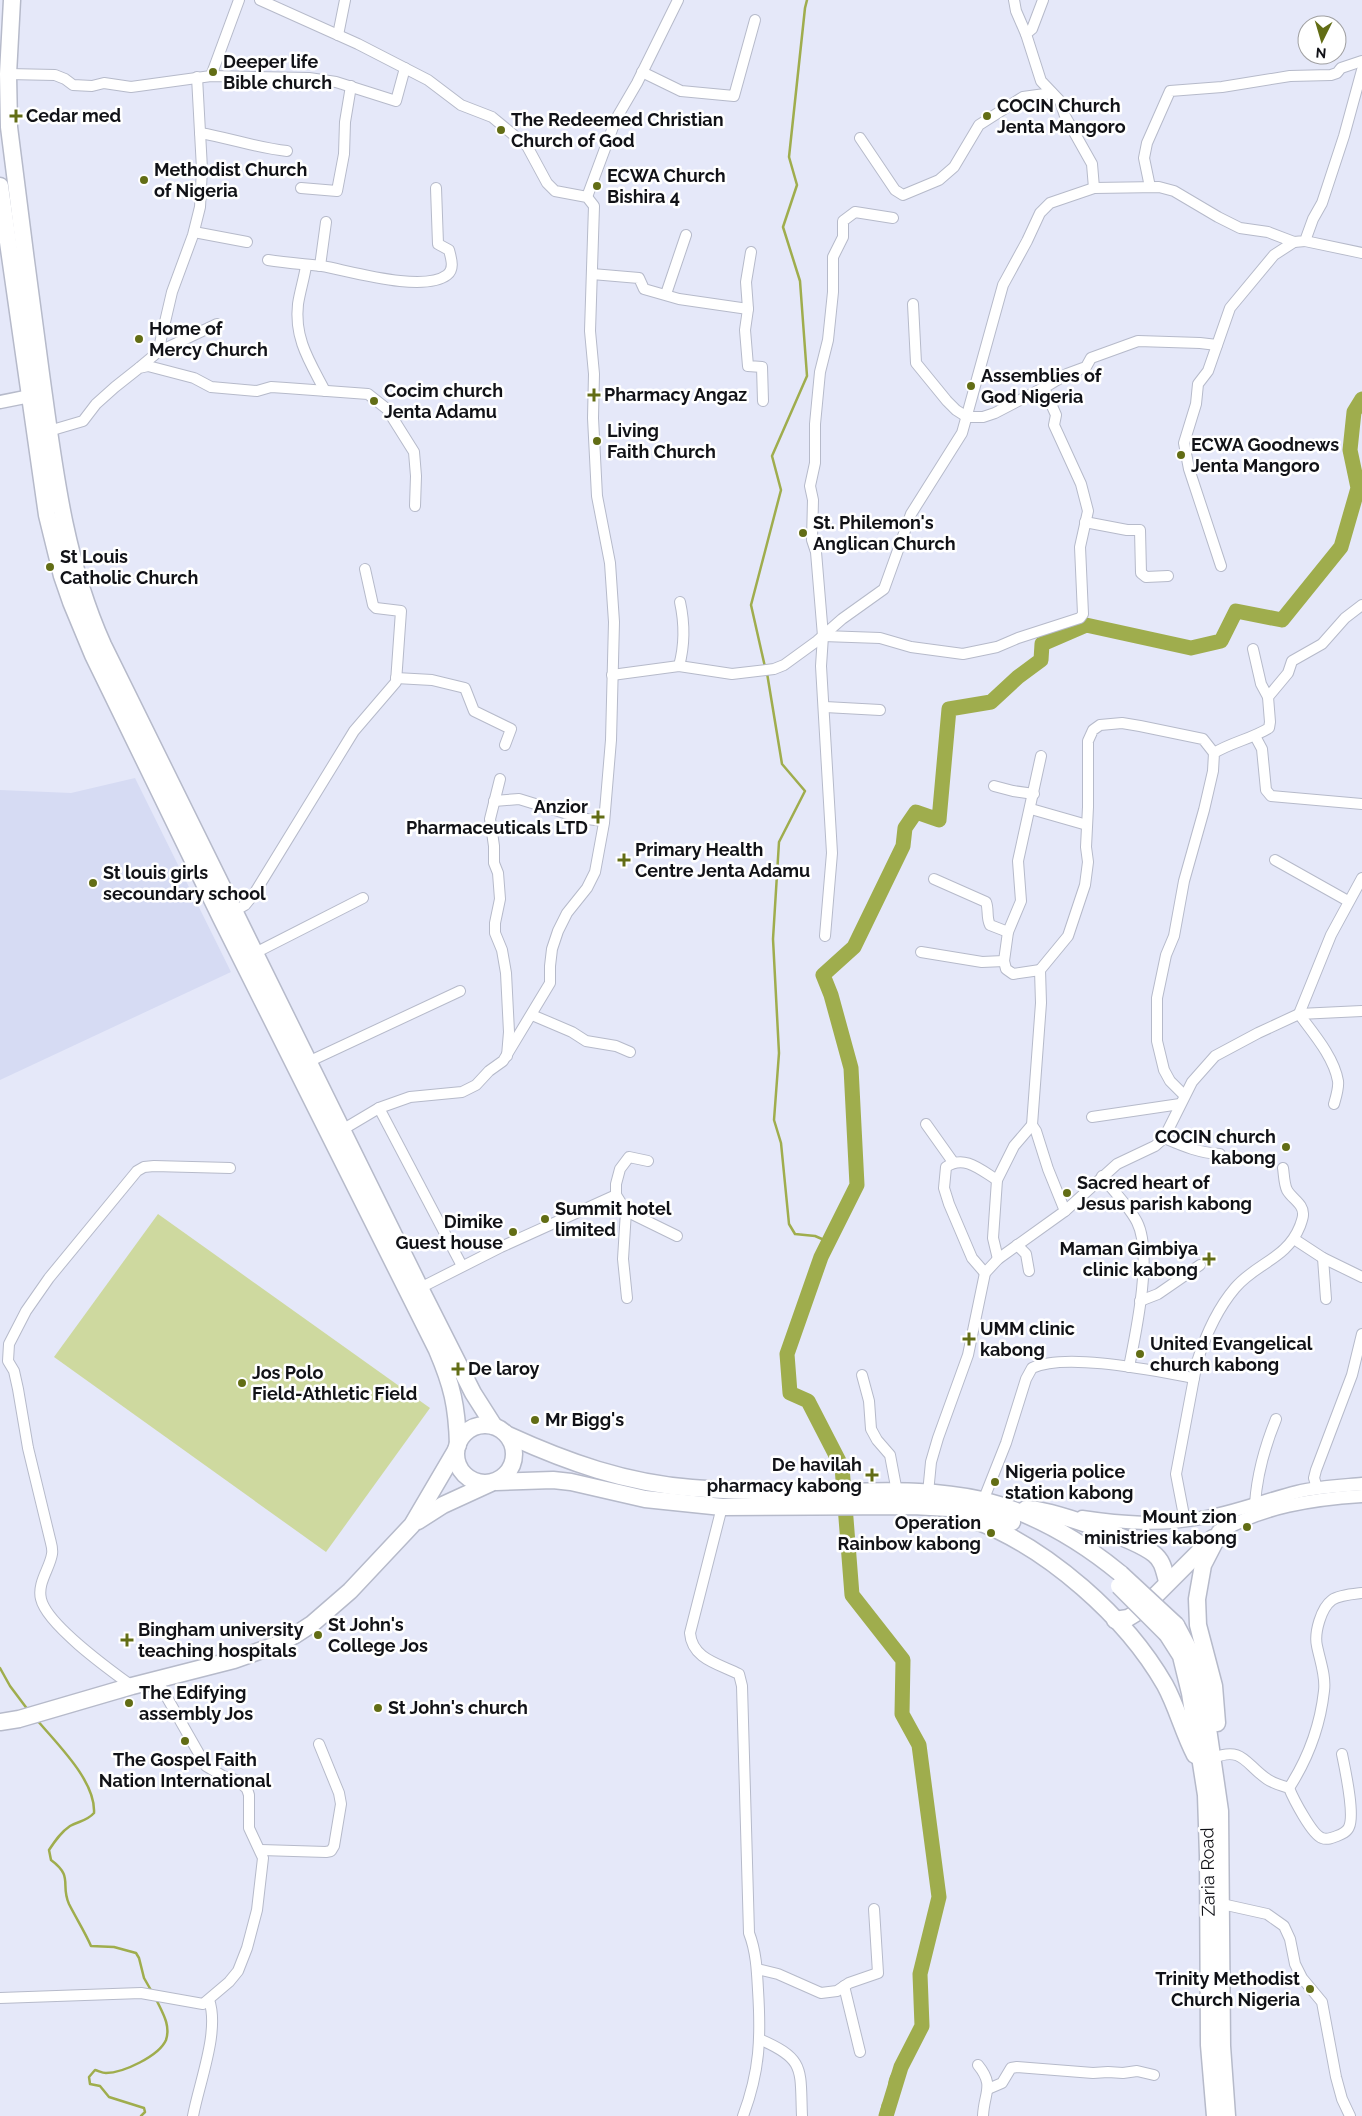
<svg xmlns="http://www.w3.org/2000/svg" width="1362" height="2116" font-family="Raleway,sans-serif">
  <rect width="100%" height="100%" fill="#e5e8f9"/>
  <!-- built -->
  <path fill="#d6dbf3" d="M135,778L231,972L0,1080V790L71,793Z"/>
  <!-- green -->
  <path fill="#ced99f" d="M158,1214L430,1408L326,1552L54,1357Z"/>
  <!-- water -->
  <path fill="#9fad4d" d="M902,2059L905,2060C905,2069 901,2073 898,2082C895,2090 895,2095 892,2102L894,2104L890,2116H879L882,2103L890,2097C885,2079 891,2073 902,2059Z"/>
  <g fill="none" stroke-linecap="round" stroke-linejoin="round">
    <!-- stream -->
    <g stroke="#9fad4d" stroke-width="2.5">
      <path d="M765,667L751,605L781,490L772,456L807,376L800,281L783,227L797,185L789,157L805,8L807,0"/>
      <path d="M767,673L782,764L805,791L779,842L773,939L779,1053L774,1120L781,1143L789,1224L795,1234L815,1236L829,1242"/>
      <path d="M0,1668L10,1686L28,1710"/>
      <path d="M37,1720C57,1744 96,1781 94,1813C87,1821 79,1821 70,1826C61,1832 55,1841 49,1850L51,1860C74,1877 60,1884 69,1904C76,1918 85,1932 91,1946L114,1947L136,1953L139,1958L144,1978L152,1992"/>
      <path d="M141,2116L145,2112L144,2108L109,2097L100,2086L90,2084L89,2077L95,2070C99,2071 102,2073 106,2073C123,2073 159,2056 166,2040C171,2025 162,2012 156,1999"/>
    </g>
    <!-- river -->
    <path stroke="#9fad4d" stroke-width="15" d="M886,2116L901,2067L922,2026L920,1974L939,1897L919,1745L902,1714L903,1660L852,1595L842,1467L808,1401L790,1393L787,1354L821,1257L857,1185L851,1068L831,995L823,975L854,947L903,846L905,828L916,812L939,820L949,709L991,702L1018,677L1041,660L1042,644L1086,625L1191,648L1221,641L1236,611L1282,620L1341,547L1358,488L1350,450L1354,412L1362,399"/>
    <!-- minor casing -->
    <g stroke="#b6baca" stroke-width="12">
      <g id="minor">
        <path d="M260,0L358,44L428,80L461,105L492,117L527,146L547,183L555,191L587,197L594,206L590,331L594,374L593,418L597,496L610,563L614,622L611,740L604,823L595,872L587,888L567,913L558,931L552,949L550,966V983L503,1061L489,1071L476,1085L462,1092L410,1097L379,1108L342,1130"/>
        <path d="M1014,0L1016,11L1026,34"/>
        <path d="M1043,0L1032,29L1026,34L1041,81L1060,101L1065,116L1092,164L1094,188"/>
        <path d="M338,35L345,0"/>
        <path d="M642,72L681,91L734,96L755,20"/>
        <path d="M8,74L55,75L65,79L73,85L92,86L104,83L131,87L211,76L309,78L336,82L396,101L405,68"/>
        <path d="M211,76L239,0"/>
        <path d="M200,133C230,138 257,148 287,151"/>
        <path d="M860,138L895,190L903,195L939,180L954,167L979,125L1023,97L1052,93"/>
        <path d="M1150,187L1144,158L1147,143L1170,91L1222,87L1290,76L1331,75L1337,73L1341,68L1362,61"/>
        <path d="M301,188L337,191L344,154L345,122L351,86"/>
        <path d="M587,197L616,119L637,83L678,0"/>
        <path d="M194,232L247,242"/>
        <path d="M1305,241L1362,253"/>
        <path d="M751,252L746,282L748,309L745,330L748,366L762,367L763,401"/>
        <path d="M268,260C286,263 304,264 322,266C350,271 423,293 447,275C455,269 451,258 449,250L438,244L436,188"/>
        <path d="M306,266C304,279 300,291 298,304C294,339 310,362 325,391"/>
        <path d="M320,266L326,222"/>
        <path d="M592,274L639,278L644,289L679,299L748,309"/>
        <path d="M666,294L686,235"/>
        <path d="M913,304L916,363L947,401L956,410L967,417H983L995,413L1047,386L1067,374L1086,367L1091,358L1138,341L1200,343L1217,345"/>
        <path d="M158,352L172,292L193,235L200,207L202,169L197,77"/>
        <path d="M140,367L158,352L217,324"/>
        <path d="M49,431L83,421L96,404L115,387L139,368L148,366L194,378L211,387L257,391L271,387L286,388L368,394L387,409L414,452L416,476L415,506"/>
        <path d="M1085,522L1127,530H1140L1141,573L1146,577L1168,576"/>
        <path d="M1221,566L1189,469L1184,443L1196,404L1198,384L1208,371L1230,308L1274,255L1294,242"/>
        <path d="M823,636L880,638L911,647L963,654L997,647L1018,638L1080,618L1083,614L1080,547L1088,511L1081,484L1054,425L1056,415L1044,388"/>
        <path d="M1253,649L1261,684L1268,697"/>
        <path d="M679,666C685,644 685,625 680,602"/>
        <path d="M612,675L679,666L732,674L774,669L784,665L817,641L842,619L884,589L911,514L962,433L1003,285L1027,241L1040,213L1050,203L1094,188L1159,187L1174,191L1218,217L1240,228L1268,232L1294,242L1305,241L1313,219L1322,203L1344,136L1362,70"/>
        <path d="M396,678L432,680L465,688L474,711L511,729L505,745"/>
        <path d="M825,707L880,710"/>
        <path d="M1255,736L1262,749L1266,790L1271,796L1362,804"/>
        <path d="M500,779L490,819L494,846V863L498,873L500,899L495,923V933L502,950L506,973L509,1032L507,1056"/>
        <path d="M994,786L1013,791L1034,794"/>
        <path d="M494,801L519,799L571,815L587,819L604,821"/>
        <path d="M1031,809L1087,825"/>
        <path d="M1275,860L1348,901"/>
        <path d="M934,879L986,902C989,910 986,917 990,925L1008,932"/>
        <path d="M231,913L245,905L254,894L354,731L396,682L401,611L376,608L373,605L365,569"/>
        <path d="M825,936L832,853L821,666L823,636L816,552L812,540L813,500L810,486L815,463V424L820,372L828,340L833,292V257L843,237V221L855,212L893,218"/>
        <path d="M921,952L982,962L1004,961"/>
        <path d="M255,953L363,898"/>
        <path d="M1040,970L1013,974L1006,969L1004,961L1008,932L1021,901L1018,861L1041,756"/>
        <path d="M532,1015L572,1032L586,1041L616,1046L630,1052"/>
        <path d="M308,1062L460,991"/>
        <path d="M1184,1095L1170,1081L1164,1070L1157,1041V998L1166,955L1174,936L1184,881L1204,810L1213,771L1214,753C1232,742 1251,739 1269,728L1270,722L1268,697L1288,673L1292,661L1322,644L1345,618L1362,605"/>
        <path d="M1334,1104C1336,1097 1339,1088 1338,1081C1334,1057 1313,1033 1299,1014L1331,935L1362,878"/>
        <path d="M379,1108L462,1266"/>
        <path d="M1092,1117L1180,1104"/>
        <path d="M926,1124L953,1162"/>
        <path d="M1164,1138C1183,1146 1199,1153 1220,1154"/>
        <path d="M1102,1176C1113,1191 1129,1206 1137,1222C1153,1253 1136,1332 1129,1367"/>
        <path d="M626,1211L677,1236"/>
        <path d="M1065,1211L1048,1169L1036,1131L1032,1125L1041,1003L1040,970L1068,936L1085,885L1088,862L1086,847L1088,807V741L1093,730L1100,725L1122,723L1140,726L1203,739L1214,753"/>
        <path d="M1294,1239L1323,1258L1362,1277"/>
        <path d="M1017,1245L1026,1254L1029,1271"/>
        <path d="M1323,1258L1326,1299"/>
        <path d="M998,1259L993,1238L997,1180L1014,1146L1032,1125"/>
        <path d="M985,1273L972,1258L949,1204L944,1188L946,1167C964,1154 981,1170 997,1180"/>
        <path d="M420,1288L501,1247L616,1195"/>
        <path d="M627,1298L623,1259L626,1211L616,1195V1184L620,1169L629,1157L648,1161"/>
        <path d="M1140,1301L1158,1294L1200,1265"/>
        <path d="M862,1375L869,1401L871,1429L877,1440L890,1455L897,1492"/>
        <path d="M1317,1488L1314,1478L1316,1470L1352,1375L1362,1334"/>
        <path d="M928,1493L931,1462L938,1438L968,1355L985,1273L998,1259L1065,1211L1117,1164L1155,1146L1164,1138L1192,1082L1215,1056L1258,1033L1299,1014L1362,1011"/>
        <path d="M983,1501L1006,1443L1026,1379L1032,1368C1066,1352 1155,1371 1194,1378"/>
        <path d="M1255,1504C1257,1475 1265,1446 1276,1419"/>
        <path d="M722,1507L690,1633C692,1659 719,1664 739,1674L742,1686L749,1933C756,1951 757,1970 758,1990C761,2037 760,2071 743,2116"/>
        <path d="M1185,1521L1176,1474L1197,1362C1205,1337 1218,1308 1235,1288C1256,1263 1287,1259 1300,1226C1301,1223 1303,1218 1303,1215C1304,1204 1292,1199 1287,1190C1284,1184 1284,1174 1283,1168"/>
        <path d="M132,1686C110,1670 47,1625 41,1599C37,1583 50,1568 52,1554C53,1549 51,1543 50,1539L28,1448L18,1389L14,1371L8,1361L9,1344L26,1311L49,1278L137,1171L144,1167L154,1166L230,1168"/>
        <path d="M1213,1758C1243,1746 1245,1764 1267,1779C1274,1784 1281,1785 1289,1788C1293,1798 1312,1835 1322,1838C1327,1840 1332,1838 1337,1836C1342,1834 1347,1832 1349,1827C1355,1814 1345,1769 1342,1754"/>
        <path d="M1289,1788C1309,1757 1320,1727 1324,1691C1326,1676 1320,1661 1317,1646C1314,1633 1321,1608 1332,1600C1339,1595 1353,1594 1362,1593"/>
        <path d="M261,1850L326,1852L331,1851L334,1846L341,1804L339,1793L319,1744"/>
        <path d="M1222,1904L1267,1914L1284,1926L1290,1939L1295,1964L1302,1978L1322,2002L1336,2077L1342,2099L1350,2116"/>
        <path d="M757,1969L778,1974L821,1993L837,1991L849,1983L878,1973L874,1909"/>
        <path d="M844,1986L860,2052"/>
        <path d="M0,1998L141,1993L203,2004L229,1982L238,1971L247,1948L257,1910L263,1858L249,1828V1795L247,1789L239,1781L223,1776L206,1766L157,1680"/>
        <path d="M759,2039C806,2059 800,2069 802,2116"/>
        <path d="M978,2065C995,2086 984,2092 983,2116"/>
        <path d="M988,2089L1002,2083L1011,2068L1017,2067L1093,2073L1108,2072L1123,2073L1137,2071L1154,2075"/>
        <path d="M193,2116C199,2083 220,2031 209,2000"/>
      </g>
    </g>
    <!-- tertiary casing -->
    <g stroke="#b6baca" stroke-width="15">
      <g id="tertiary">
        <path d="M0,402L30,396"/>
        <path d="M1082,1517C1122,1523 1160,1526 1201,1518C1233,1513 1265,1500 1297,1492C1318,1487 1340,1486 1362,1484"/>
        <path d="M1220,1532C1262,1507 1313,1499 1362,1496"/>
      </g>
    </g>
    <!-- primary casing -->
    <g stroke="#b6baca" stroke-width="19">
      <g id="primary">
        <path d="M418,1521L443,1505L491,1483"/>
        <path d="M0,1722L19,1719L132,1686L234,1660L276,1645L295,1635L312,1624L350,1591L412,1525L456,1450"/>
      </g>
    </g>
    <!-- trunk casing -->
    <g stroke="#b6baca" stroke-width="19">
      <g id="trunk">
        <path d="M12,0L8,74L9,127C19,209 30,292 41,374C54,468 64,558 103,645L420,1288L473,1393L494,1426"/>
        <path d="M0,186L47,515L62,576L71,602L93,655L221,918L437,1350C452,1385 457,1406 458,1445"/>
        <circle cx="485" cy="1454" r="29"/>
        <path d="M508,1435C567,1462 626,1483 692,1488C739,1492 788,1492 835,1492C884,1491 934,1489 982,1500C1034,1513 1081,1541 1121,1574"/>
        <path d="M496,1482L553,1480L571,1482L645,1499L722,1507L913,1506L949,1508L981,1513L1012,1522"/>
        <path d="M1026,1509C1050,1509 1135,1539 1154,1554C1163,1561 1164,1571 1167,1581"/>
        <path d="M974,1520C1048,1548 1126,1617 1165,1685C1177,1707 1183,1732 1195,1755"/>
        <path d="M1115,1620L1128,1618L1141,1610L1213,1538"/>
        <path d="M1176,1625L1193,1657L1204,1701L1220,1811L1222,2046L1227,2116"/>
        <path d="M1167,1634L1181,1656L1190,1693L1206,1795L1208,1856L1209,2045L1215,2116"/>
        <path d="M1217,1723L1214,1686L1198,1625L1197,1599L1203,1565L1220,1532"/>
      </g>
    </g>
    <!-- minor -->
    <use href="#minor" stroke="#fff" stroke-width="10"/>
    <!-- tertiary -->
    <use href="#tertiary" stroke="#fff" stroke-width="12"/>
    <!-- primary -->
    <use href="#primary" stroke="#fff" stroke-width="16"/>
    <!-- trunk -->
    <use href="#trunk" stroke="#fff" stroke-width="16"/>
    <!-- trunk-bridge casing -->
    <g stroke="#b6baca" stroke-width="19" stroke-linecap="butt">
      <g id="trunk-bridge">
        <path d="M1121,1574L1176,1625"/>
        <path d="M1119,1586L1167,1634"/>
      </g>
    </g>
    <!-- trunk-bridge -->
    <use href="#trunk-bridge" stroke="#fff" stroke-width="16"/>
  </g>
  <!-- markers -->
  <g fill="#626d15" stroke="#fff" stroke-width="2">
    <circle cx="213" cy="72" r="5"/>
    <path d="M13.5 108.5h5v5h5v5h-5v5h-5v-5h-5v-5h5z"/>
    <circle cx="987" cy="116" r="5"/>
    <circle cx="501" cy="130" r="5"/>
    <circle cx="144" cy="180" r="5"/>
    <circle cx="597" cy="186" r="5"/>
    <circle cx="139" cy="339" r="5"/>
    <circle cx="971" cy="386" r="5"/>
    <path d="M591.5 387.5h5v5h5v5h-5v5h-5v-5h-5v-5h5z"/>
    <circle cx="374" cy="401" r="5"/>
    <circle cx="597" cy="441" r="5"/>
    <circle cx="1181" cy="455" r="5"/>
    <circle cx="803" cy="533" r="5"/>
    <circle cx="50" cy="567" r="5"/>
    <path d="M595.5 809.5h5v5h5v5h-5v5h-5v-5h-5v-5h5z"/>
    <path d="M621.5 852.5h5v5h5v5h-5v5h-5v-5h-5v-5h5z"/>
    <circle cx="93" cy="883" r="5"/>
    <circle cx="1286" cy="1147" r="5"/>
    <circle cx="1067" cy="1193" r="5"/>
    <circle cx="545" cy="1219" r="5"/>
    <circle cx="513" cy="1232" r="5"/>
    <path d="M1206.5 1251.5h5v5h5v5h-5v5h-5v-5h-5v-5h5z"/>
    <path d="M966.5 1331.5h5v5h5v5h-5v5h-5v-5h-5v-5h5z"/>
    <circle cx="1140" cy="1354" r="5"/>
    <path d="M455.5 1361.5h5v5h5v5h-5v5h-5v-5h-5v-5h5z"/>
    <circle cx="242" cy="1383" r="5"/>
    <circle cx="535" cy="1420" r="5"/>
    <path d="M869.5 1467.5h5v5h5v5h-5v5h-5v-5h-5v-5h5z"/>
    <circle cx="995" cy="1482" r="5"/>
    <circle cx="1247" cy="1527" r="5"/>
    <circle cx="991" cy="1533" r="5"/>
    <circle cx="318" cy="1635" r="5"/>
    <path d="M124.5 1632.5h5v5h5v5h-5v5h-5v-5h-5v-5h5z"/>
    <circle cx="129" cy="1703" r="5"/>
    <circle cx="378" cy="1708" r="5"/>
    <circle cx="185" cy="1741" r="5"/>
    <circle cx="1310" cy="1989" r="5"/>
  </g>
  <g text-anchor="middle" stroke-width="5" stroke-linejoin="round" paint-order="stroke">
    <!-- poi labels -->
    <g font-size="18" font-weight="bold" fill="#111217" stroke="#fff" text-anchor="start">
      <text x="223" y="68">Deeper life<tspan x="223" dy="21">Bible church</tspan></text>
      <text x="997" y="112">COCIN Church<tspan x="997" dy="21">Jenta Mangoro</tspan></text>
      <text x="26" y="122">Cedar med</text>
      <text x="511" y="126">The Redeemed Christian<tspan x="511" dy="21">Church of God</tspan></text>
      <text x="154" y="176">Methodist Church<tspan x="154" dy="21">of Nigeria</tspan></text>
      <text x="607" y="182">ECWA Church<tspan x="607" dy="21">Bishira 4</tspan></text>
      <text x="149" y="335">Home of<tspan x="149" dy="21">Mercy Church</tspan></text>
      <text x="981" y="382">Assemblies of<tspan x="981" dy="21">God Nigeria</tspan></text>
      <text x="384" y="397">Cocim church<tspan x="384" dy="21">Jenta Adamu</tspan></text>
      <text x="604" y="401">Pharmacy Angaz</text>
      <text x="607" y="437">Living<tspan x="607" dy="21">Faith Church</tspan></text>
      <text x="1191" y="451">ECWA Goodnews<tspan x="1191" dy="21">Jenta Mangoro</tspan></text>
      <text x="813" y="529">St. Philemon's<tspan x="813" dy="21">Anglican Church</tspan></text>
      <text x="60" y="563">St Louis<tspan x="60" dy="21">Catholic Church</tspan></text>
      <text x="588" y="813" text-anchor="end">Anzior<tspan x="588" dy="21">Pharmaceuticals LTD</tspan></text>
      <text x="635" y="856">Primary Health<tspan x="635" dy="21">Centre Jenta Adamu</tspan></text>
      <text x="103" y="879">St louis girls<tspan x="103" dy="21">secoundary school</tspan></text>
      <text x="1276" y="1143" text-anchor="end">COCIN church<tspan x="1276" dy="21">kabong</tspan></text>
      <text x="1077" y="1189">Sacred heart of<tspan x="1077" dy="21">Jesus parish kabong</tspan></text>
      <text x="555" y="1215">Summit hotel<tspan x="555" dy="21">limited</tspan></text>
      <text x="503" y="1228" text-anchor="end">Dimike<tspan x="503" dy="21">Guest house</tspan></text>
      <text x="1198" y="1255" text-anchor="end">Maman Gimbiya<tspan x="1198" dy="21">clinic kabong</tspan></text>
      <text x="980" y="1335">UMM clinic<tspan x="980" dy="21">kabong</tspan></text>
      <text x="1150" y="1350">United Evangelical<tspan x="1150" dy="21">church kabong</tspan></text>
      <text x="468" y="1375">De laroy</text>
      <text x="252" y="1379">Jos Polo<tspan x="252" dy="21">Field-Athletic Field</tspan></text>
      <text x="545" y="1426">Mr Bigg's</text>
      <text x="862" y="1471" text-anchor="end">De havilah<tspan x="862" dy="21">pharmacy kabong</tspan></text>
      <text x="1005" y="1478">Nigeria police<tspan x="1005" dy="21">station kabong</tspan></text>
      <text x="1237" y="1523" text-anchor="end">Mount zion<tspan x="1237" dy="21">ministries kabong</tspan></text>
      <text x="981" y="1529" text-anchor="end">Operation<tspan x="981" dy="21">Rainbow kabong</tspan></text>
      <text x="328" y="1631">St John's<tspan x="328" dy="21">College Jos</tspan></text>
      <text x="138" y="1636">Bingham university<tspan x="138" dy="21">teaching hospitals</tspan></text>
      <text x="139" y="1699">The Edifying<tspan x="139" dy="21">assembly Jos</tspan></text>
      <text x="388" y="1714">St John's church</text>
      <text x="185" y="1766" text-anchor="middle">The Gospel Faith<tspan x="185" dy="21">Nation International</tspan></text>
      <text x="1300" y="1985" text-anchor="end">Trinity Methodist<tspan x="1300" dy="21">Church Nigeria</tspan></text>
    </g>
    <!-- street labels -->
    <g font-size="18" fill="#111217" stroke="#fff">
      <text transform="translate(1208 1872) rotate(-91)" y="6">Zaria Road</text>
    </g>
  </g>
  <!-- north arrow -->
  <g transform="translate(1322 40) rotate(185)"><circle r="24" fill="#ffffff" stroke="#a0a0a2"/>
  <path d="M0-4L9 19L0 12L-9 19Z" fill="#626d15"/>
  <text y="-8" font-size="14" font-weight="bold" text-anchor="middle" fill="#111217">N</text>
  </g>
</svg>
